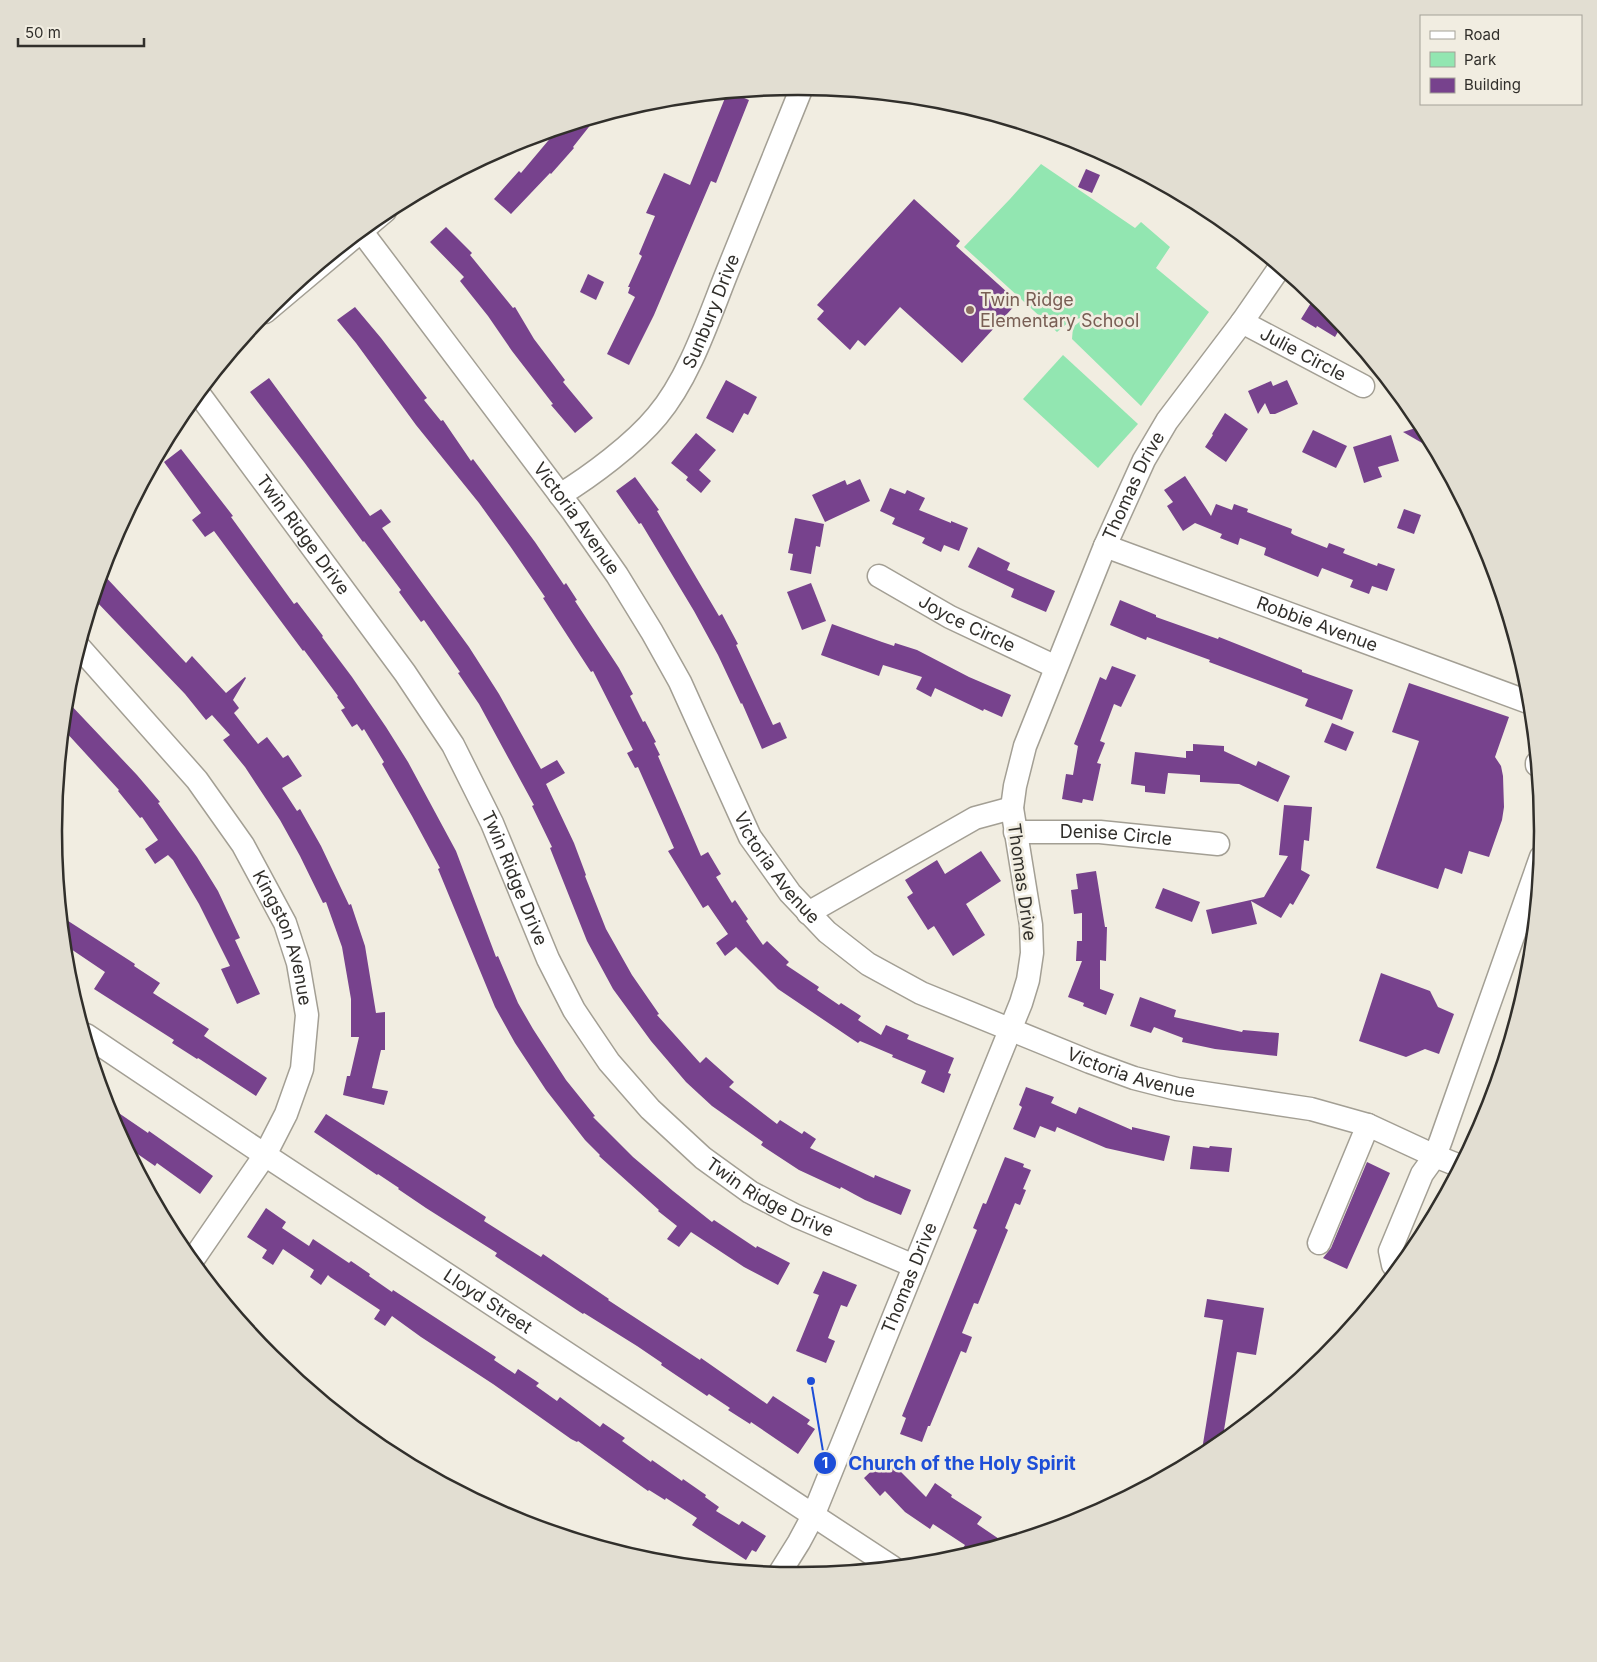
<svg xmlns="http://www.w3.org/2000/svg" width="1597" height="1662" font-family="Inter,sans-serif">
  <rect width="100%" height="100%" fill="#f1ede1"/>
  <!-- green -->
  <g fill="#92e6b1">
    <path d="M1041,164L1135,228L1141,222L1170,247L1156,268L1209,312L1141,406L1072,339L1073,327L1087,316L1070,321L1057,332L964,247L1010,199Z"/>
    <path d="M1063,355L1138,424L1098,468L1023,399Z"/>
  </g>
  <!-- building -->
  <g fill="#77428d">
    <path d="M727,93H732L749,100L716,183L711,181L654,315L629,365L607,354L635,297L628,293L630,287H628L642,256L639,254L655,216L646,213L664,173L690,185Z"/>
    <path d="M596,118L573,147L574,148L551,174L550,173L511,214L494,199L519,171L521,173L558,129Z"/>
    <path d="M1086,169L1100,175L1092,193L1078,187Z"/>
    <path d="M914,199L960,241L956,246L1018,302L962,363L900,307L865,346L858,340L850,350L817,319L824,311L817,305Z"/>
    <path d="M446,227L472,253L470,255L513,308L515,307L534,339L565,380L563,382L593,418L575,433L551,405L553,404L512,351L488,316L460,281L464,277L430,242Z"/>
    <path d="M588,274L604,282L596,300L580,292Z"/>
    <path d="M1314,298L1325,305L1342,325L1335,337L1317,326L1316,328L1301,319Z"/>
    <path d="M355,307L381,338L427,398L424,400L441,421L443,420L471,461L473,459L535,542L564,585L566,583L577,600L575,601L619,668L633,694L630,696L643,722L645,721L656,742L654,743L660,755L658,756L701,856L708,852L721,874L716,877L732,903L735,900L748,919L746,921L763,945L767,941L789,962L786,965L819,987L817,990L839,1005L841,1003L861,1016L858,1020L881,1035L886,1025L909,1035L907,1039L954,1058L948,1073L951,1074L944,1093L921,1083L926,1071L892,1057L893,1055L860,1041L858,1043L778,989L736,947L725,956L716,943L728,934L708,905L703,908L668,851L674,848L638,767L635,768L627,753L633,750L593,671L591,672L543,598L545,597L510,546L479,503L416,425L356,343L337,320Z"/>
    <path d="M269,378L370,516L381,509L391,522L382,528L469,647L499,694L541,769L557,760L565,773L546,784L574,843L586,875L585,876L606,929L632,975L659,1014L657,1015L700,1063L706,1057L734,1082L729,1087L777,1124L780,1120L802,1134L804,1131L816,1139L810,1148L874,1178L875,1175L911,1190L901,1215L865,1200L841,1187L840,1189L799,1170L761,1145L763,1142L712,1106L686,1082L651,1041L613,989L587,941L550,848L552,847L532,806L534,805L479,704L458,673L460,672L424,620L421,622L399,592L401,590L364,541L363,542L304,462L250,392Z"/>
    <path d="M726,380L757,397L748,415L744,413L733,433L706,418Z"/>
    <path d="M1287,380L1298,404L1275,414H1270L1265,403L1258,414L1248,391L1271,381L1273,386Z"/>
    <path d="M1225,413L1248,429L1226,462L1205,447L1213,435L1212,434Z"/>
    <path d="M1422,426L1425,431L1436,451L1403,432Z"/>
    <path d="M1313,430L1347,446L1336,468L1302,452Z"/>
    <path d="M696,433L716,450L699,470L711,481L701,493L686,480L688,477L671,463Z"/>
    <path d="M1391,435L1399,461L1378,467L1382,477L1364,483L1353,447Z"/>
    <path d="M181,449L233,516L231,517L294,604L297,602L323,636L322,637L352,677L386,727L408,762L456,851L496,957L498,956L518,1003L533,1029L566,1080L595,1116L593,1117L633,1157L673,1191L712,1222L714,1220L756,1248L757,1246L790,1263L778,1285L744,1267L691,1232L679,1247L667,1239L677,1226L658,1211L659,1210L599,1156L600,1155L585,1140L546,1090L515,1043L495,1007L438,869L440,868L412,816L382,764L384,762L364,729L362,731L357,724L352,727L341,710L345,708L337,697L338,696L304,650L303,651L214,531L205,537L192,520L201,513L164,462Z"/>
    <path d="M1185,476L1211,516L1216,504L1232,510L1234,504L1248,509L1247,512L1292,529L1291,533L1294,535L1327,548L1329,543L1345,549L1343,553L1377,566L1378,563L1395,569L1387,591L1372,586L1369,594L1350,587L1353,580L1322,568L1318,577L1264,555L1266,548L1240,538L1238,545L1220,538L1222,534L1195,523L1183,531L1167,506L1173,502L1164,490Z"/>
    <path d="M635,477L659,510L657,511L719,616L722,614L738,644L736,645L773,725L780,722L787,738L762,749L742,703L741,704L718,655L694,611L641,523L639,524L616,491Z"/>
    <path d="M860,479L870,501L825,522L812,495L845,480L847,485Z"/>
    <path d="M890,488L905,494L907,490L925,498L919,510L951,523V521L968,528L959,551L944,545L941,552L922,543L925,538L892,524L895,518L880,511Z"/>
    <path d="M1404,509L1421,515L1414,534L1397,528Z"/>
    <path d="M795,518L824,524L820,547L816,546L811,574L790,570L793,554L788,553Z"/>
    <path d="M978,547L1010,563L1007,570L1055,591L1046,612L1011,597L1014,589L968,567Z"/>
    <path d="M102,573L186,663L192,656L226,693L245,677L246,678L233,700L239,708L234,713L258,744L267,737L283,758L288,755L302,776L282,788L297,811L300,809L321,846L349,905L351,904L365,946L376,1013L385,1012V1050H381L372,1088L388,1091L384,1105L343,1095L347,1076H350L359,1037H351V999L342,947L326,902L323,903L300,856L280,820L245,767L223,740L230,735L212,715L206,720L185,694L94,599Z"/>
    <path d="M811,583L826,621L802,630L787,592Z"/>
    <path d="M1120,600L1156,615V617L1218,639L1219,637L1302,670V672L1353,690L1342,720L1305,706L1308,699L1209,662L1210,660L1147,637L1146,640L1110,625Z"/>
    <path d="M832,624L882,642L894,646L895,643L917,650L969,677L1011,695L1002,717L984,709L983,711L935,688L931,697L916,689L922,677L883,665L879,676L821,655Z"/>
    <path d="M1112,666L1136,675L1121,707L1114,704L1100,741L1105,743L1097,763L1101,764L1093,801L1083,799L1082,803L1062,799L1066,774L1073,775L1078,746L1074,744L1100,677L1106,680Z"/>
    <path d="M1409,683L1509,717L1495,757L1501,766L1503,776L1504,807L1502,820L1489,857L1469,851L1462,874L1445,868L1438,889L1376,868L1419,741L1392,732Z"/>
    <path d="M67,701L137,775L160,802L158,803L197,857L218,891L240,938L235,940L260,994L237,1004L221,969L230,966L199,904L173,860L168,855L155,864L145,849L158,840L142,817L140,818L118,791L119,790L64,730Z"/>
    <path d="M1332,723L1354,732L1346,751L1324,742Z"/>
    <path d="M1193,744L1224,746V751L1256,766L1258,761L1290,776L1278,802L1239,784L1200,782V775L1168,773L1165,794L1145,792V786L1131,784L1135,752L1186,758V751H1193Z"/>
    <path d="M1284,805L1312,807L1309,841L1304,840L1301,870L1310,875L1293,905L1290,903L1281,918L1251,901L1257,924L1212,934L1206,910L1264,897L1288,856L1279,855Z"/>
    <path d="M981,851L1001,881L966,904L985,935L953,956L934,926L928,930L907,897L913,893L905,880L937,860L945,874Z"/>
    <path d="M1096,871L1105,927H1107L1106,961L1100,960V989L1114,994L1106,1015L1083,1006L1084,1003L1068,997L1082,961H1076L1077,941H1082V913L1074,914L1071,890L1078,889L1076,874Z"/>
    <path d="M1163,888L1200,902L1192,922L1155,908Z"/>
    <path d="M62,917L135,964L134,966L160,983L153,993L209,1029L204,1036L267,1078L256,1096L198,1058L197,1059L172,1043L174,1040L94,989L105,972L65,945Z"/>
    <path d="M1381,973L1430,991L1438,1007L1454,1014L1439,1054L1425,1049L1406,1057L1359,1041Z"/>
    <path d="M1140,997L1176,1010L1174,1017L1242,1032L1243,1030L1279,1033L1277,1056L1215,1049L1182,1042L1183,1038L1154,1027L1151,1033L1130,1026Z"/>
    <path d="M1026,1087L1054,1097L1051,1103L1076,1114L1079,1107L1132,1130V1127L1170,1136L1164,1161L1106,1148L1057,1127L1055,1132L1040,1126L1035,1138L1013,1129L1022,1107L1019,1105Z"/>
    <path d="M107,1105L148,1133L149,1131L213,1176L200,1194L157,1163L155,1166L126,1146L110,1116Z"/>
    <path d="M326,1114L486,1217L484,1221L541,1257L543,1254L609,1299L608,1300L700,1360L701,1358L767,1404L773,1396L810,1420L807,1424L815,1429L798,1454L751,1422L750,1424L728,1410L730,1408L709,1394L707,1396L661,1365L662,1363L637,1346L584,1313L583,1314L495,1256L497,1253L426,1208L398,1189L399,1188L378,1174L377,1175L314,1132Z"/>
    <path d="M1193,1146L1209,1148L1210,1146L1232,1148L1229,1172L1190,1169Z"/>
    <path d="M1005,1157L1024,1164L1023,1167L1031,1170L1023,1189L1026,1190L1020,1205L1015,1203L1005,1228L1008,1230L978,1304L974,1303L962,1333L972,1337L966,1353L961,1351L930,1426H928L922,1442L900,1434L906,1418L902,1416L977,1230L973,1228L983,1203L986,1204Z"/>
    <path d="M1367,1162L1390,1173L1347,1269L1323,1258L1331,1248Z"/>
    <path d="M266,1208L286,1222L282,1228L309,1246L313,1239L349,1263L351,1261L370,1274L369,1276L392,1292L393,1290L496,1357L494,1360L515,1374L518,1369L539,1383L536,1386L557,1401L560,1397L600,1427L603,1423L625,1438L622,1441L651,1462L652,1460L682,1481L683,1479L706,1495L705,1497L719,1507L716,1511L739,1525L742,1521L766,1536L756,1552L752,1550L746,1560L692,1525L697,1518L666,1498L665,1500L649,1490L648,1491L578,1441L577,1442L571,1439L493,1384L421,1337L392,1316L385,1326L374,1319L380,1310L330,1277L328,1275L321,1285L310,1277L314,1270L283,1249L273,1265L262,1258L267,1250L247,1237Z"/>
    <path d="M823,1271L857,1285L847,1307L841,1305L828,1338L835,1341L826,1363L796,1351L819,1295L813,1293Z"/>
    <path d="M1207,1299L1264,1308L1256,1355L1237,1352L1222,1442L1212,1450L1201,1456L1223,1320L1204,1317Z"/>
    <path d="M886,1457L926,1497L935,1483L952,1495L951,1497L982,1517L977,1524L1005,1543L957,1557L965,1545L933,1524L930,1529L905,1512L885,1491L880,1496L864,1478Z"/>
  </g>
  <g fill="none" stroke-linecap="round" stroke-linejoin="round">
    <!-- minor casing -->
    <g stroke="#a39f94" stroke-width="25">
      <g id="minor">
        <path id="s1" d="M362,232L573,512L617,575L652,632L680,682L750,837L790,893L827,932L868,964L921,993L1090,1062L1134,1078L1177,1089L1311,1109L1368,1125L1435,1156L1460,1166"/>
        <path d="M265,312L385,211"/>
        <path id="s2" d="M1242,322L1363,386"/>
        <path id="s3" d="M199,394L405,673L453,745L492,823L548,959L574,1010L609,1062L650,1109L703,1158L750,1192L796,1216L914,1266"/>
        <path id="s4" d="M560,495C591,476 634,444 657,416C690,377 709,317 728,270C753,209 777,148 802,87"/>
        <path id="s5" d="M1105,546L1531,703"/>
        <path id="s6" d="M879,576L950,617L1056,667"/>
        <path id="s7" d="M80,648L197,780L243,845L285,923L298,963L307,1015L302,1069L286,1114L265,1155L192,1261"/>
        <path d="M1537,763V765"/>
        <path id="s8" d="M1015,832H1100L1218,844"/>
        <path d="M808,913L975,818L1012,808"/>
        <path id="s9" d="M86,1035L265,1155L892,1567"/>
        <path d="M1319,1243L1368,1125"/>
        <path d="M1399,1268L1393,1265L1390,1251L1422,1174L1435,1156L1441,1140L1541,857"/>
        <path id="s10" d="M779,1574L799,1542L813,1516L1021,1003L1028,980L1032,953L1031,925L1012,808L1015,786L1025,746L1105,546L1144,460L1167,421L1242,322L1280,267"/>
      </g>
    </g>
    <!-- minor -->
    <use href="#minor" stroke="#fff" stroke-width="22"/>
  </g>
  <!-- markers -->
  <circle fill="#8d6e63" stroke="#f1ede1" stroke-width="2" cx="970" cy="310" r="5"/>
  <g text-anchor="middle" stroke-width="5" stroke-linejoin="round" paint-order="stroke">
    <!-- education labels -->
    <g font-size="18" fill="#785e54" stroke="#f1ede1" text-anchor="start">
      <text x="980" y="306">Twin Ridge<tspan x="980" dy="21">Elementary School</tspan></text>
    </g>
    <!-- street labels -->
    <g font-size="18" fill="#312f2b" stroke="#f1ede1">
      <text dy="6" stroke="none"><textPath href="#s4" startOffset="244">Sunbury Drive</textPath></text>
      <text dy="6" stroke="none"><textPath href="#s2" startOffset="69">Julie Circle</textPath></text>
      <text dy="6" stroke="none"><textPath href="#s10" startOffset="1164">Thomas Drive</textPath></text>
      <text dy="6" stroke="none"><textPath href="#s1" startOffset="358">Victoria Avenue</textPath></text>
      <text dy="6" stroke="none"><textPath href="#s3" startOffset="175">Twin Ridge Drive</textPath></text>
      <text dy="6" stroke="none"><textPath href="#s6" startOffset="100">Joyce Circle</textPath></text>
      <text dy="6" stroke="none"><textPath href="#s5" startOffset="226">Robbie Avenue</textPath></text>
      <text dy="6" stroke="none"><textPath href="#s8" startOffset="101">Denise Circle</textPath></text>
      <text dy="6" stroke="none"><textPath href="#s1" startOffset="762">Victoria Avenue</textPath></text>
      <text dy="6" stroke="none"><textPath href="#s3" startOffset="580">Twin Ridge Drive</textPath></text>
      <text transform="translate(1022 882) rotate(82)" y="6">Thomas Drive</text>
      <text dy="6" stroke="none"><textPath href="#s7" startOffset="358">Kingston Avenue</textPath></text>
      <text dy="6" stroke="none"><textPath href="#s1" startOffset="1182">Victoria Avenue</textPath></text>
      <text dy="6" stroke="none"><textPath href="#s3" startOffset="1000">Twin Ridge Drive</textPath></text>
      <text dy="6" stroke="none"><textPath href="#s10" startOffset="324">Thomas Drive</textPath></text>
      <text dy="6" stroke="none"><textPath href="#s9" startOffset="482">Lloyd Street</textPath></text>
    </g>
  </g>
  <!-- crop -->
  <path d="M0 0H1597V1662H0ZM62 831a736 736 0 1 1 1472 0a736 736 0 1 1-1472 0Z" fill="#e2ded2" fill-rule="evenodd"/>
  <path fill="none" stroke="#312f2b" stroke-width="2.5" d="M62 831a736 736 0 1 1 1472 0a736 736 0 1 1-1472 0Z"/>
  <!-- callouts -->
  <path fill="none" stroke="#1d4ed8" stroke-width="2" d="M811 1381L825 1463"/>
  <g fill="#1d4ed8" stroke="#f1ede1" stroke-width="2">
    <circle cx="811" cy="1381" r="5"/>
    <circle cx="825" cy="1463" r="12"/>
  </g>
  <g font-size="15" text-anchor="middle" font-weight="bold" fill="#fff">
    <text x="825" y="1468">1</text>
  </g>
  <g font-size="19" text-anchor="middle" font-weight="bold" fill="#1d4ed8" stroke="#f1ede1" stroke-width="5" stroke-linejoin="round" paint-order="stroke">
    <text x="962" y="1470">Church of the Holy Spirit</text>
  </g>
  <!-- legend -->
  <rect x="1420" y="15" width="162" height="90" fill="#f1ede1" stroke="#a4a198"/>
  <rect x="1430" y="31" width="25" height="8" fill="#ffffff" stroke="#a4a198"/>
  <text x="1464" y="40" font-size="15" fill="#312f2b">Road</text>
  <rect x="1430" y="52" width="25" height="15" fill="#92e6b1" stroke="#a4a198"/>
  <text x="1464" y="65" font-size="15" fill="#312f2b">Park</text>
  <rect x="1430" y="78" width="25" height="15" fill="#77428d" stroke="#a4a198"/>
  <text x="1464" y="90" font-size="15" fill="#312f2b">Building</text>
  <!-- scale -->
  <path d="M18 38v8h126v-8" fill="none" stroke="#312f2b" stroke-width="2.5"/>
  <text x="25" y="38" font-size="15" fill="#312f2b" stroke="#f1ede1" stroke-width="4" paint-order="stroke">50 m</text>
</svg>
